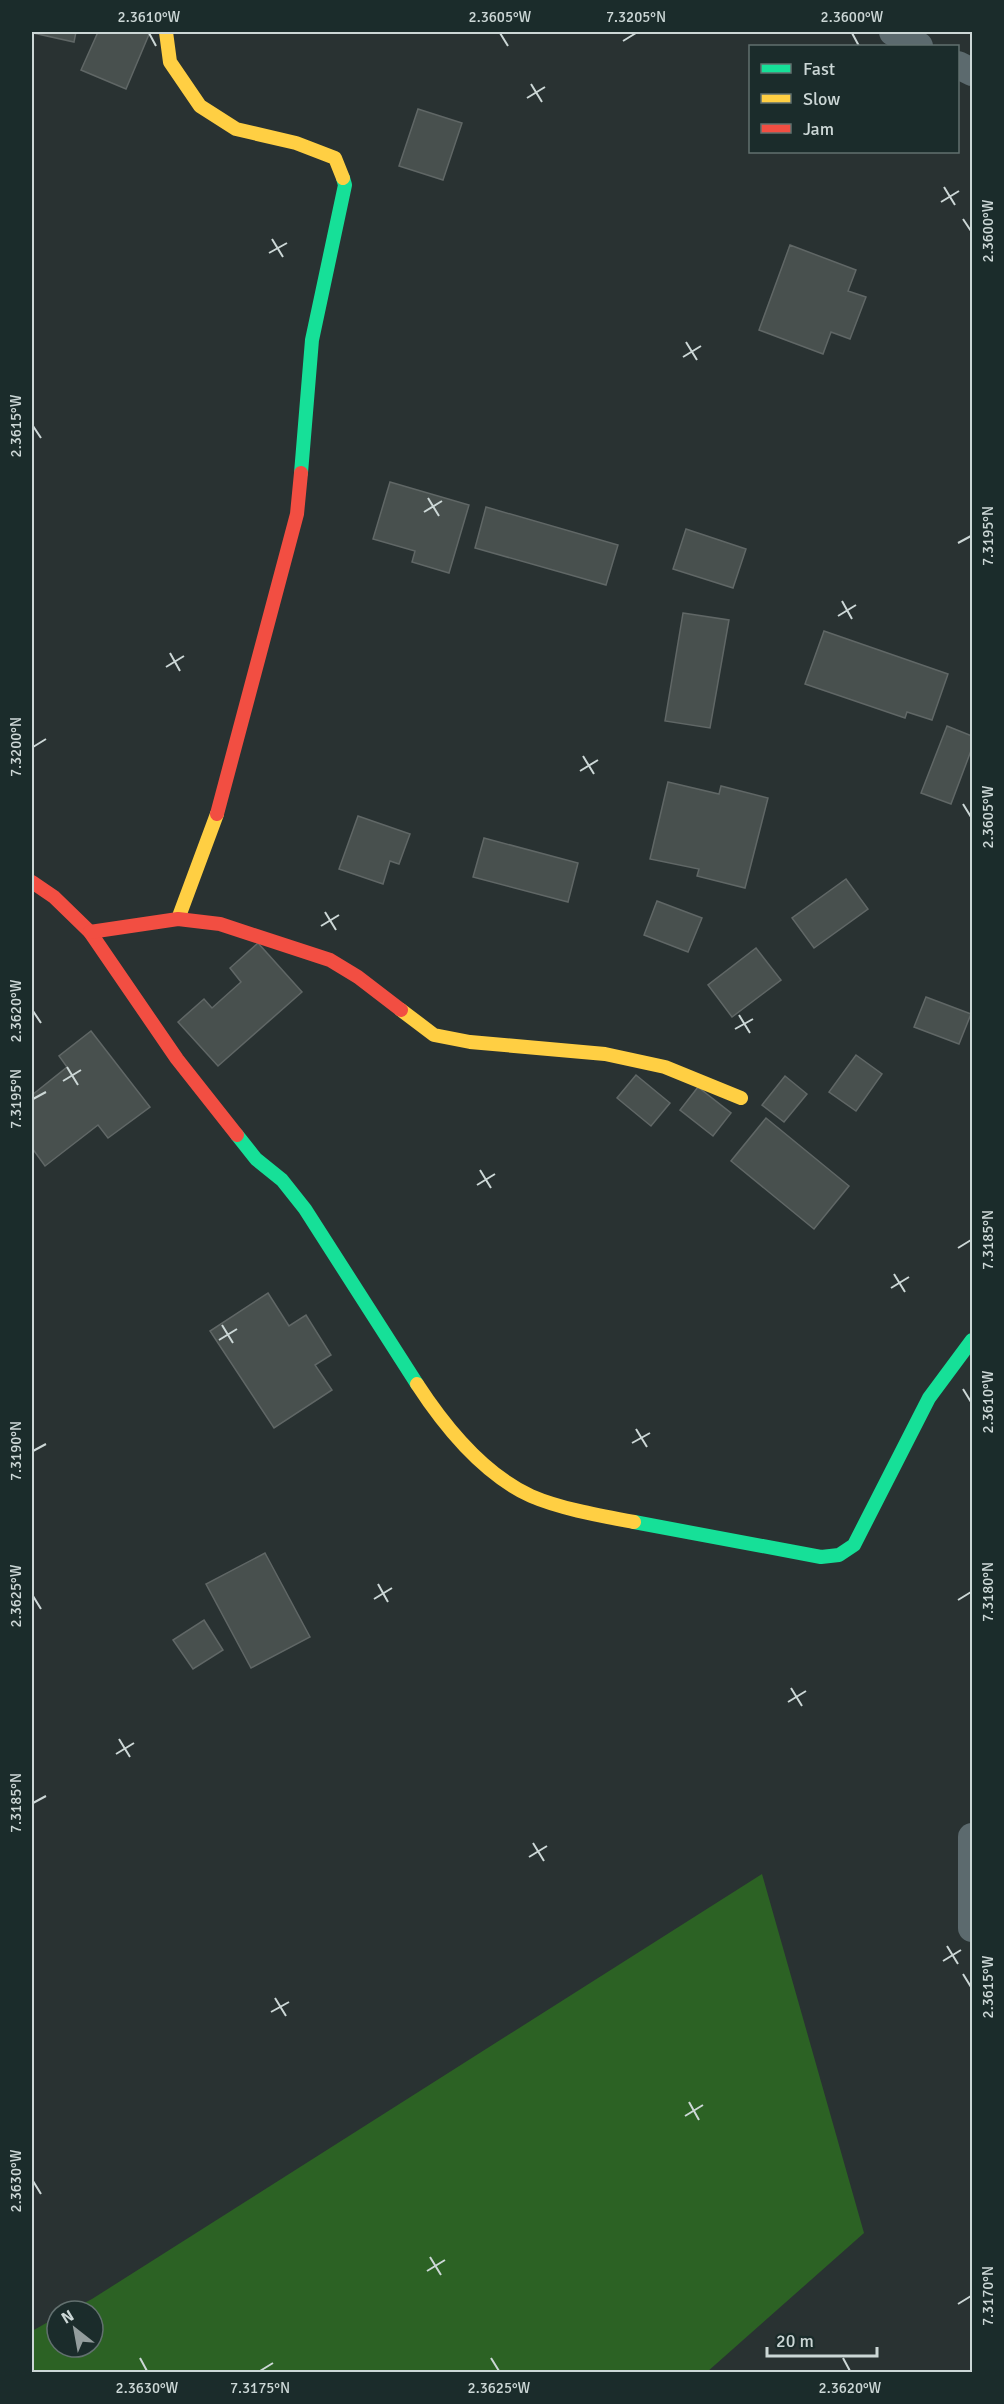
<svg xmlns="http://www.w3.org/2000/svg" width="1004" height="2404" font-family="Signika,sans-serif">
  <rect width="100%" height="100%" fill="#293232"/>
  <!-- forest -->
  <path fill="#2c6224" d="M762,1874L864,2233L707,2372H32V2331L57,2317V2347H93V2311H69L92,2299Z"/>
  <!-- building -->
  <g fill="#48504e" stroke="#606766" stroke-width="1.5">
    <path d="M32,32H76L74,42L33,33L32,36Z"/>
    <path d="M98,32H150L126,89L81,70Z"/>
    <path d="M418,109L462,123L443,180L399,166Z"/>
    <path d="M790,245L856,270L848,291L866,297L850,339L831,332L823,354L759,330Z"/>
    <path d="M390,482L469,505L449,573L412,562L415,551L373,539Z"/>
    <path d="M486,507L618,545L606,585L475,548Z"/>
    <path d="M686,529L746,549L733,588L673,569Z"/>
    <path d="M683,613L729,620L710,728L665,721Z"/>
    <path d="M824,631L948,674L932,720L907,712L905,718L805,684Z"/>
    <path d="M947,726L972,736V748L951,804L921,793Z"/>
    <path d="M668,782L719,794L721,786L768,798L745,888L697,876L699,869L650,859Z"/>
    <path d="M358,816L410,834L399,864L390,861L383,884L339,869Z"/>
    <path d="M484,838L578,863L568,902L473,877Z"/>
    <path d="M846,879L868,909L814,948L792,918Z"/>
    <path d="M657,901L702,918L688,952L644,935Z"/>
    <path d="M258,943L302,992L218,1066L178,1022L204,999L212,1008L241,982L230,968Z"/>
    <path d="M756,948L781,980L732,1017L708,985Z"/>
    <path d="M926,997L971,1014L959,1044L914,1027Z"/>
    <path d="M91,1031L150,1107L108,1138L98,1125L45,1166L32,1148V1095L67,1067L59,1056Z"/>
    <path d="M856,1055L882,1074L856,1111L829,1092Z"/>
    <path d="M636,1075L670,1103L651,1126L617,1098Z"/>
    <path d="M785,1076L807,1094L784,1122L762,1105Z"/>
    <path d="M698,1087L731,1113L713,1136L680,1110Z"/>
    <path d="M766,1118L849,1186L814,1229L731,1161Z"/>
    <path d="M268,1293L289,1326L306,1315L331,1355L315,1365L332,1390L274,1428L210,1331Z"/>
    <path d="M265,1553L310,1637L251,1668L206,1584Z"/>
    <path d="M204,1620L223,1650L193,1669L173,1640Z"/>
  </g>
  <g fill="none" stroke-linecap="round" stroke-linejoin="round">
    <!-- street -->
    <g stroke="#5c6a6e" stroke-width="28">
      <path d="M893,32L919,46"/>
      <path d="M958,65L972,72"/>
      <path d="M972,1837V1928"/>
    </g>
    <!-- fast -->
    <g stroke="#16e098" stroke-width="14">
      <path d="M301,473L312,340L345,185L343,178"/>
      <path d="M237,1135L256,1159L282,1180L305,1209L417,1384"/>
      <path d="M634,1522L821,1557L839,1555L854,1545L929,1398L972,1340"/>
    </g>
    <!-- slow -->
    <g stroke="#ffcf43" stroke-width="14">
      <path d="M166,32L170,62L200,106L236,129L296,143L335,158L343,178"/>
      <path d="M178,919L217,814"/>
      <path d="M401,1010L434,1035L470,1042L605,1054L665,1067L741,1098"/>
      <path d="M417,1384C445,1427 483,1474 531,1496C561,1509 602,1516 634,1522"/>
    </g>
    <!-- jam -->
    <g stroke="#f24e42" stroke-width="14">
      <path d="M217,814L297,514L301,473"/>
      <path d="M32,882L54,897L90,932L177,1059L237,1135"/>
      <path d="M90,932L178,919L220,924L330,960L358,977L401,1010"/>
    </g>
  </g>
  <!-- ticks -->
  <path fill="none" stroke="#ccd7d6" stroke-width="2" d="M149,33L156,46M500,33L508,46M852,33L859,46M623,41L636,33M531,84L542,102M527,98L545,87M944,187L955,205M941,202L959,191M963,219L971,231M272,239L283,257M269,253L287,243M686,342L697,360M683,357L701,346M33,426L41,438M428,498L439,516M424,512L442,501M958,543L971,536M842,601L852,619M838,616L856,605M170,653L180,671M166,667L184,656M33,747L46,739M583,756L594,774M580,771L598,760M963,804L971,817M325,912L336,930M321,926L339,915M33,1011L41,1023M739,1015L750,1033M735,1029L753,1019M67,1067L78,1085M63,1081L81,1070M33,1099L46,1092M480,1170L491,1188M477,1185L495,1174M958,1248L971,1240M894,1274L905,1292M891,1288L909,1277M222,1325L233,1343M219,1340L237,1329M963,1389L971,1402M636,1429L647,1447M632,1443L650,1433M33,1451L46,1444M378,1584L388,1602M33,1596L41,1609M374,1599L392,1588M958,1600L971,1592M791,1688L802,1706M788,1702L806,1691M119,1739L130,1757M116,1754L134,1743M33,1803L46,1796M533,1843L544,1861M529,1857L547,1846M947,1946L958,1964M943,1961L961,1950M963,1974L971,1987M275,1998L286,2016M271,2012L289,2002M689,2102L699,2120M685,2116L703,2105M33,2181L41,2194M430,2257L441,2275M427,2271L445,2260M958,2304L971,2296M140,2358L147,2371M491,2358L499,2371M843,2358L850,2371M260,2371L273,2363"/>
  <!-- border -->
  <rect width="1004" height="2404" fill="none" stroke="#1b2c2b" stroke-width="66"/>
  <!-- legend -->
  <rect x="749" y="45" width="210" height="108" fill="#1b2c2b" stroke="#62706f" stroke-width="1.5"/>
  <rect x="761" y="64" width="30" height="9" fill="#16e098" stroke="#62706f" stroke-width="1.5"/>
  <text x="803" y="75" font-size="18" fill="#ccd7d6">Fast</text>
  <rect x="761" y="94" width="30" height="9" fill="#ffcf43" stroke="#62706f" stroke-width="1.5"/>
  <text x="803" y="105" font-size="18" fill="#ccd7d6">Slow</text>
  <rect x="761" y="124" width="30" height="9" fill="#f24e42" stroke="#62706f" stroke-width="1.5"/>
  <text x="803" y="135" font-size="18" fill="#ccd7d6">Jam</text>
  <!-- north arrow -->
  <g transform="translate(75 2329) rotate(329)"><circle r="28" fill="#1b2c2b" stroke="#62706f" stroke-width="1.5"/>
  <path d="M0-4.5L10 22L0 15L-10 22Z" fill="#939d9d"/>
  <text y="-9" font-size="16" font-weight="bold" text-anchor="middle" fill="#ccd7d6">N</text>
  </g>
  <!-- scale -->
  <path d="M767 2347v9h110v-9" fill="none" stroke="#ccd7d6" stroke-width="3"/>
  <text x="776" y="2347" font-size="18" fill="#ccd7d6" stroke="#1b2c2b" stroke-width="4.5" paint-order="stroke">20 m</text>
  <rect x="33" y="33" width="938" height="2338" fill="none" stroke="#ccd7d6" stroke-width="2"/>
  <g font-size="15" text-anchor="middle" fill="#ccd7d6">
    <text x="149" y="22">2.3610°W</text>
    <text x="500" y="22">2.3605°W</text>
    <text x="636" y="22">7.3205°N</text>
    <text x="852" y="22">2.3600°W</text>
    <text transform="translate(988 231) rotate(-90)" y="5">2.3600°W</text>
    <text transform="translate(16 426) rotate(-90)" y="5">2.3615°W</text>
    <text transform="translate(988 536) rotate(-90)" y="5">7.3195°N</text>
    <text transform="translate(16 747) rotate(-90)" y="5">7.3200°N</text>
    <text transform="translate(988 817) rotate(-90)" y="5">2.3605°W</text>
    <text transform="translate(16 1011) rotate(-90)" y="5">2.3620°W</text>
    <text transform="translate(16 1099) rotate(-90)" y="5">7.3195°N</text>
    <text transform="translate(988 1240) rotate(-90)" y="5">7.3185°N</text>
    <text transform="translate(988 1402) rotate(-90)" y="5">2.3610°W</text>
    <text transform="translate(16 1451) rotate(-90)" y="5">7.3190°N</text>
    <text transform="translate(988 1592) rotate(-90)" y="5">7.3180°N</text>
    <text transform="translate(16 1596) rotate(-90)" y="5">2.3625°W</text>
    <text transform="translate(16 1803) rotate(-90)" y="5">7.3185°N</text>
    <text transform="translate(988 1987) rotate(-90)" y="5">2.3615°W</text>
    <text transform="translate(16 2181) rotate(-90)" y="5">2.3630°W</text>
    <text transform="translate(988 2296) rotate(-90)" y="5">7.3170°N</text>
    <text x="147" y="2393">2.3630°W</text>
    <text x="260" y="2393">7.3175°N</text>
    <text x="499" y="2393">2.3625°W</text>
    <text x="850" y="2393">2.3620°W</text>
  </g>
</svg>
